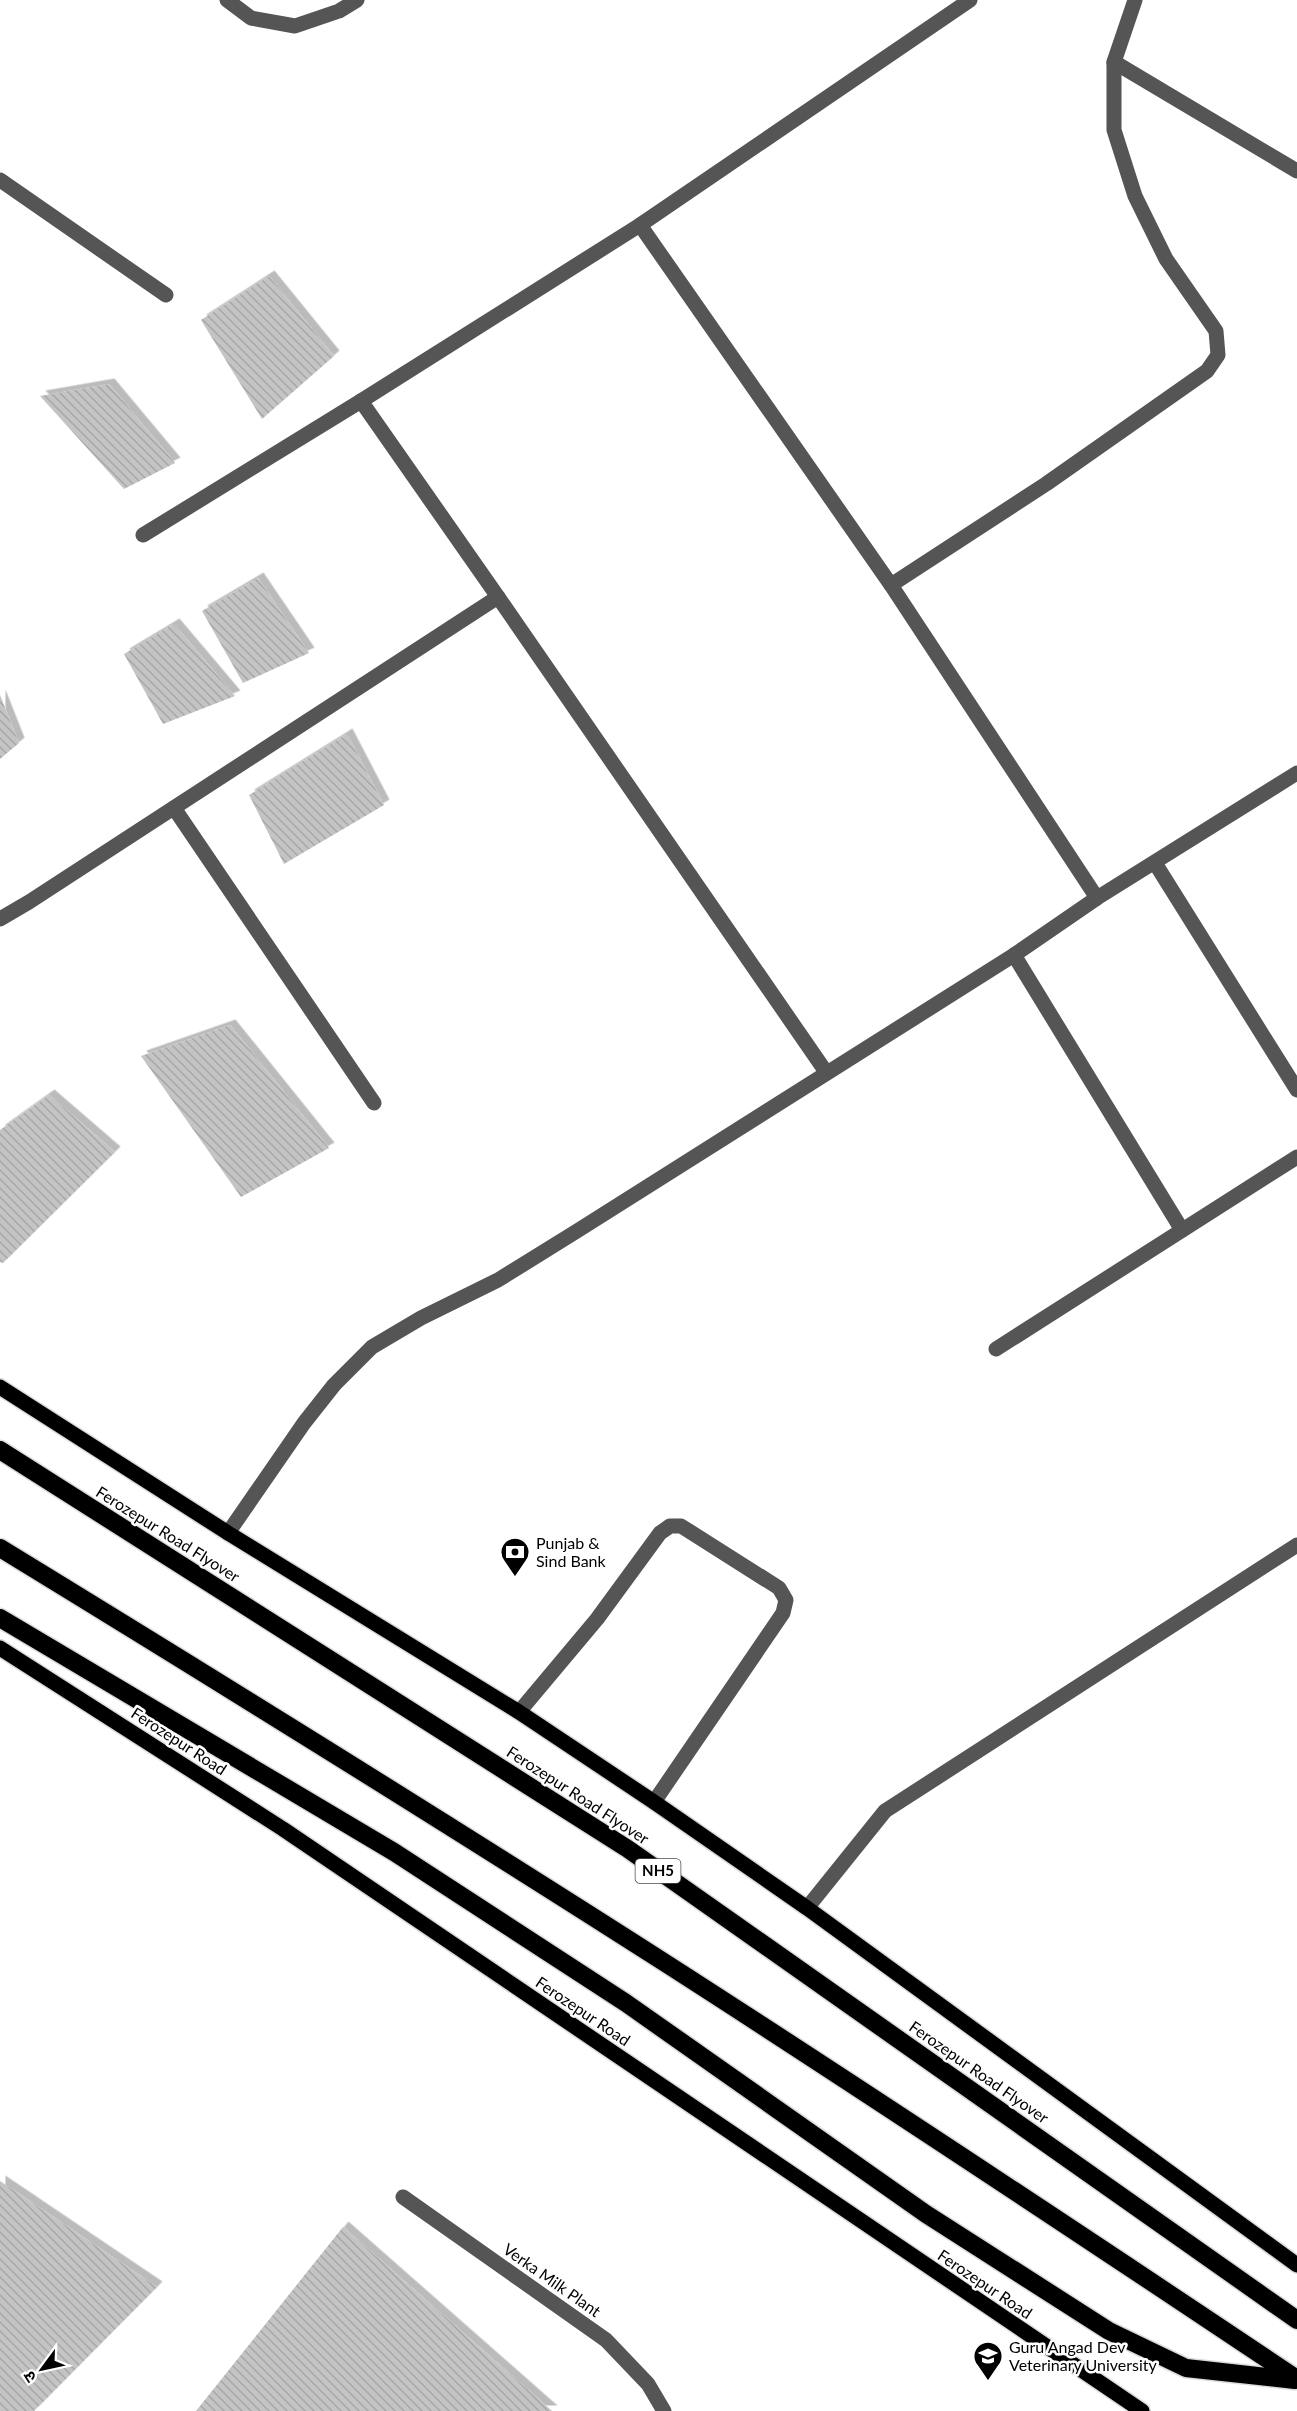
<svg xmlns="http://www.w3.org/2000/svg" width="1297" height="2411" font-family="Lato,'Noto Sans Devanagari',sans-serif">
  <defs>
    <pattern id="building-back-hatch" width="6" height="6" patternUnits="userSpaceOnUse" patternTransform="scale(1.5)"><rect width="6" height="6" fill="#c4c4c4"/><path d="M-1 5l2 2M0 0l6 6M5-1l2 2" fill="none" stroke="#a7a7a7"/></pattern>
    <filter id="shadow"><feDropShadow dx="5.5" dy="-5.5" stdDeviation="0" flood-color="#0004"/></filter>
  </defs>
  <rect width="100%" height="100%" fill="#fff"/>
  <!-- building -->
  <g fill="url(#building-back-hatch)" filter="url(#shadow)">
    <path d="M269,276L334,356L262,419L201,320Z"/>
    <path d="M109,384L175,463L124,489L40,396Z"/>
    <path d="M258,578L309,653L243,683L202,611Z"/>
    <path d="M174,624L235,696L163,724L124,654Z"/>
    <path d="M0,695L19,743L0,759Z"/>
    <path d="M347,734L384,805L284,864L249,795Z"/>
    <path d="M230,1025L329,1148L241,1197L141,1056Z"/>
    <path d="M49,1095L115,1152L3,1263L0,1262V1130Z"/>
    <path d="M0,2181L157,2287L34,2411H0Z"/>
    <path d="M343,2227L552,2411H196Z"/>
  </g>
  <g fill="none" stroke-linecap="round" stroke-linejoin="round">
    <!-- major casing -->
    <g stroke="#dbdbdb" stroke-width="18">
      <g id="major">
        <path d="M0,1387L228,1533L519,1712L654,1802L807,1908L1297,2265"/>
        <path d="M0,1648L283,1829L1142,2411"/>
      </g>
    </g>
    <!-- highway casing -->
    <g stroke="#dbdbdb" stroke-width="21">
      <g id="highway">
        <path d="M0,1450L628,1849L1297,2320"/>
        <path d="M0,1548C224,1685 448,1824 670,1966C880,2101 1089,2240 1297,2379"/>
        <path d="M0,1618L394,1852L626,2003L926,2214L1109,2331L1186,2368L1295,2380"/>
      </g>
    </g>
    <!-- minor -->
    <g stroke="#555" stroke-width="15">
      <path d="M227,0L251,18L295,26L339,11L357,0"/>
      <path d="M1135,0L1114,62L1297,171"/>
      <path d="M0,180L166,295"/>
      <path d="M640,225L891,585L1097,898"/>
      <path d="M361,401L498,597"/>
      <path d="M143,535L361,401L640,225L970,0"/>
      <path d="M891,585L1046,484L1207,371L1218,355L1216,331L1166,259L1135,196L1114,130V62"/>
      <path d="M174,808L374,1103"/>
      <path d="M1155,863L1297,1090"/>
      <path d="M0,919L29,902L498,597L826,1072"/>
      <path d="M1014,955L1182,1230"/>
      <path d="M996,1349L1297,1157"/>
      <path d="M228,1533L304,1423L334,1385L372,1347L421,1318L498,1280L577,1231L1014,955L1097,898L1297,773"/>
      <path d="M519,1712L597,1619L660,1533L670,1526H681L779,1588L786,1600L783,1613L654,1802"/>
      <path d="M807,1908L885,1811L1297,1545"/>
      <path d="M403,2197L606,2340L648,2384L664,2411"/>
    </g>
    <!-- major -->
    <use href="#major" stroke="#000" stroke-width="15"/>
    <!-- highway -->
    <use href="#highway" stroke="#000" stroke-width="18"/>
  </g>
  <!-- icons -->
  <defs>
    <g id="bank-pin" transform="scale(1.5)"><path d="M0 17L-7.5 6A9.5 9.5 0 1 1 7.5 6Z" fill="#000" stroke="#fff"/><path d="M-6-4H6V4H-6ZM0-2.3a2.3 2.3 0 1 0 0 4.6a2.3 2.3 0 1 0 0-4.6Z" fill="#fff"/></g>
    <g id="university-pin" transform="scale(1.5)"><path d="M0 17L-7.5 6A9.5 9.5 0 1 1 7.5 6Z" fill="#000" stroke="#fff"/><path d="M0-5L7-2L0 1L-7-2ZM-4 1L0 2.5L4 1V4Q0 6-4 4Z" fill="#fff"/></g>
  </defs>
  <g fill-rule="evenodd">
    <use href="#bank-pin" x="515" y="1552"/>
    <use href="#university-pin" x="988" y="2356"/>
  </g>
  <g text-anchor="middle" stroke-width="5" stroke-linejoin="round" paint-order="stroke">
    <!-- shield labels -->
    <rect fill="#fff" stroke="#4c4c4c" stroke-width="1.5" x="635.5" y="1859" width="45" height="24" rx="4.5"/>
    <g font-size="15" font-weight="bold" fill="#000">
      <text x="658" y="1876">NH5</text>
    </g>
    <!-- street labels -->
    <g font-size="16" fill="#000" stroke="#fff">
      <text transform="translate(168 1534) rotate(32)" y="6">Ferozepur Road Flyover</text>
      <text transform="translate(179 1741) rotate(33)" y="6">Ferozepur Road</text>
      <text transform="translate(578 1795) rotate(33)" y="6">Ferozepur Road Flyover</text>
      <text transform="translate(583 2011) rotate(34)" y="6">Ferozepur Road</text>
      <text transform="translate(979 2072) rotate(35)" y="6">Ferozepur Road Flyover</text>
      <text transform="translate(552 2280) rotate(35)" y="6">Verka Milk Plant</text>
      <text transform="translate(985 2284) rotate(34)" y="6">Ferozepur Road</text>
    </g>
    <!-- poi labels -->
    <g font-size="16" fill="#000" stroke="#fff" text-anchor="start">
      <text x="536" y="1549">Punjab &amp;<tspan x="536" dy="18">Sind Bank</tspan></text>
      <text x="1009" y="2353">Guru Angad Dev<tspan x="1009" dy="18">Veterinary University</tspan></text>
    </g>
  </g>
  <!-- north arrow -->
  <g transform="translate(42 2369) rotate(237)" stroke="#ffffff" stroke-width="4.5" paint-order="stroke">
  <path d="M0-4.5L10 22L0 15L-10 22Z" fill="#000000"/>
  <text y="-9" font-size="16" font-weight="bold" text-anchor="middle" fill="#000000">उ</text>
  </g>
</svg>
